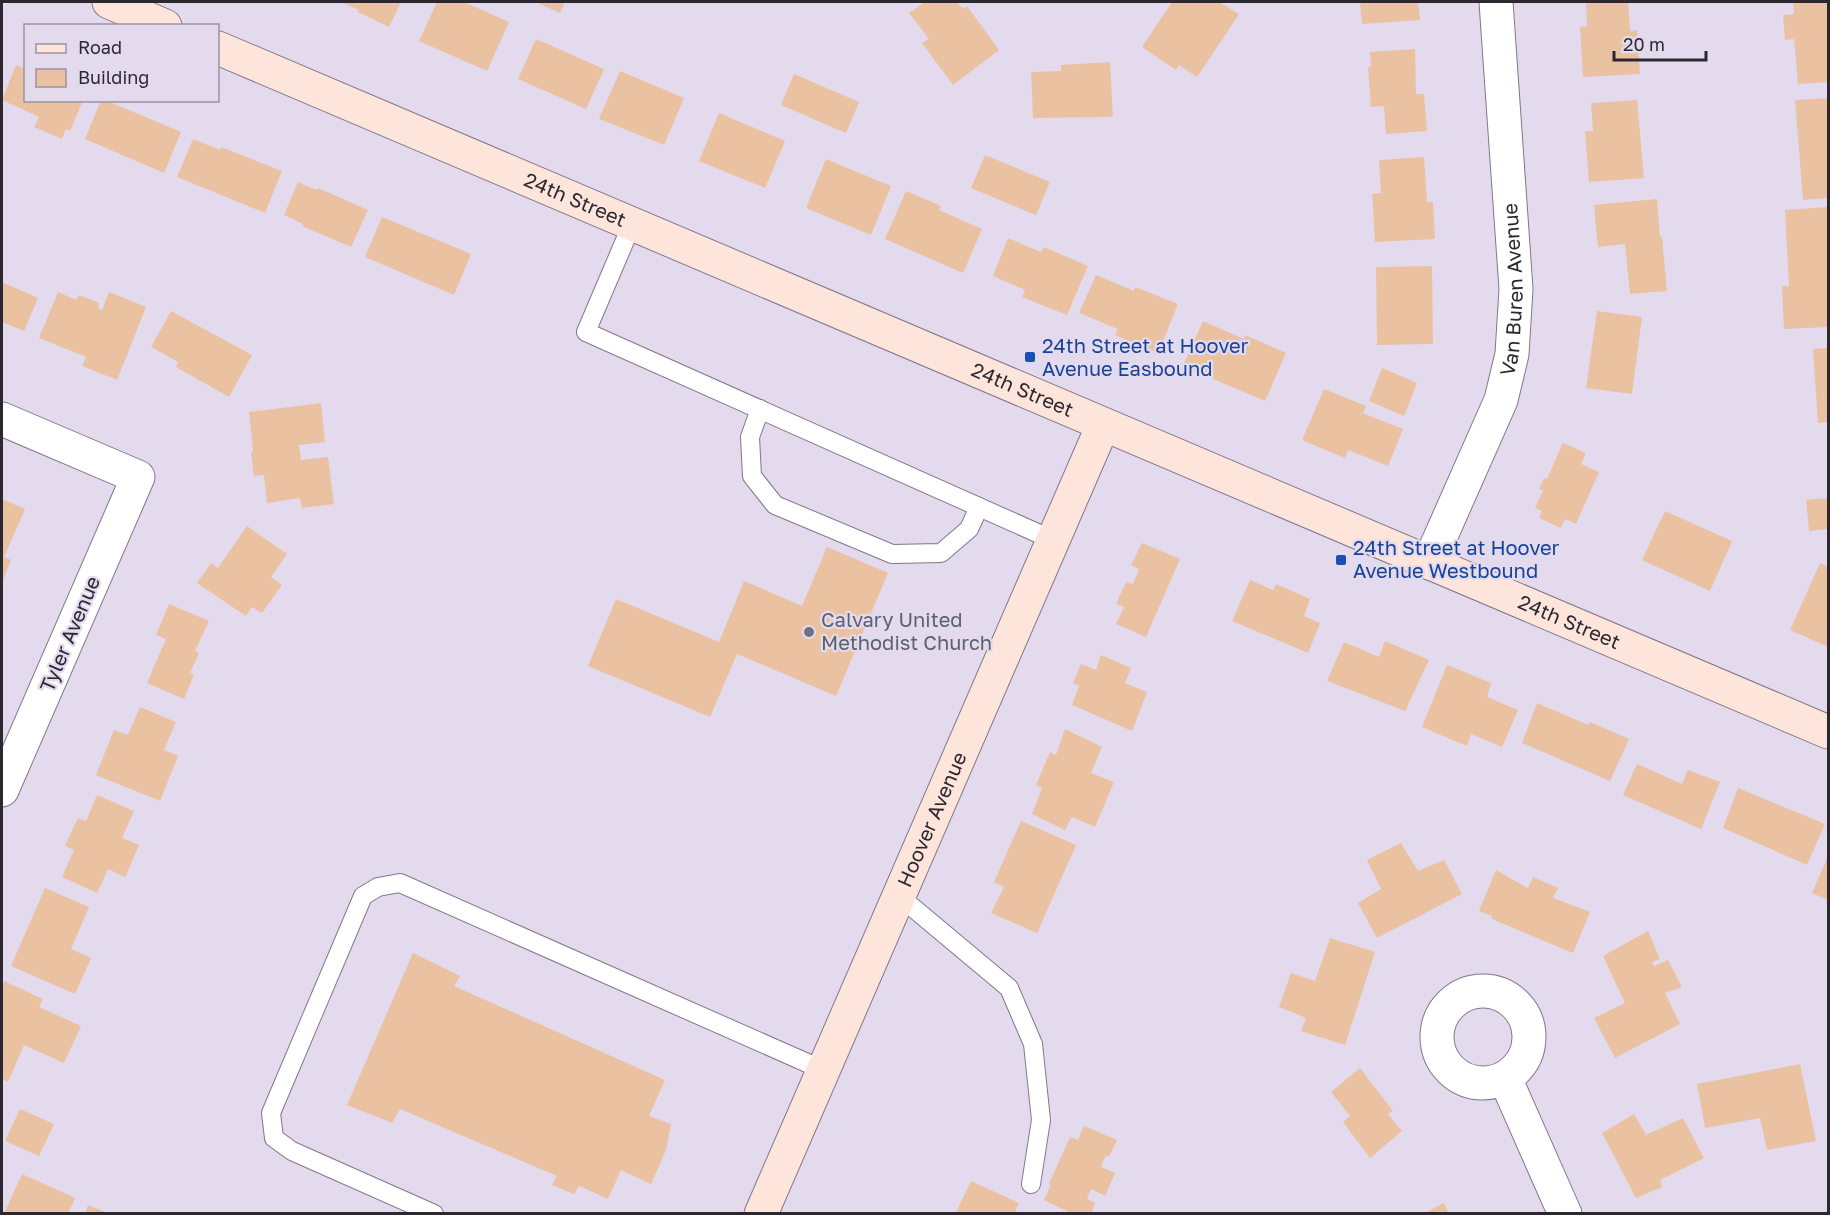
<svg xmlns="http://www.w3.org/2000/svg" width="1830" height="1215" font-family="'Golos Text',sans-serif">
  <rect width="100%" height="100%" fill="#e4daee"/>
  <!-- building -->
  <g fill="#eac1a1">
    <path d="M341,2H401L389,27L358,12L359,10Z"/>
    <path d="M437,2H464L509,22L487,71L419,41Z"/>
    <path d="M535,2H565L560,13Z"/>
    <path d="M925,2H957L963,9L967,6L999,50L953,85L922,43L929,39L909,13Z"/>
    <path d="M1172,2H1219L1239,14L1197,77L1179,65L1176,70L1142,47Z"/>
    <path d="M1360,2H1418L1420,20L1362,24Z"/>
    <path d="M1586,2H1628L1630,31L1637,30L1640,74L1583,77L1580,27L1587,26Z"/>
    <path d="M1793,2H1828V82L1798,84L1794,39L1785,40L1783,15L1794,14Z"/>
    <path d="M536,39L604,69L586,109L518,79Z"/>
    <path d="M1415,49L1416,94H1424L1427,131L1386,134L1384,106L1371,107L1368,67H1371L1370,52Z"/>
    <path d="M1110,62L1113,117L1033,118L1031,72L1061,71V65Z"/>
    <path d="M16,65L26,69V100H83L70,131L66,129L62,139L34,127L39,117L2,100Z"/>
    <path d="M620,71L684,98L664,145L599,119Z"/>
    <path d="M794,74L859,102L846,133L781,105Z"/>
    <path d="M1828,98V198L1803,200L1795,100Z"/>
    <path d="M101,100H105L181,132L164,173L85,139Z"/>
    <path d="M1637,100L1644,178L1589,182L1585,131H1593L1591,103Z"/>
    <path d="M719,113L785,141L765,188L699,161Z"/>
    <path d="M193,139L220,150L221,147L282,171L265,213L177,177Z"/>
    <path d="M985,155L1050,182L1036,215L971,188Z"/>
    <path d="M1424,157L1427,202H1433L1435,239L1375,242L1372,194L1381,193L1379,160Z"/>
    <path d="M826,159L891,186L871,235L806,208Z"/>
    <path d="M298,182L316,190L318,188L368,210L351,247L302,226L303,224L284,215Z"/>
    <path d="M906,191L941,206L939,210L982,229L963,273L885,239Z"/>
    <path d="M1657,199L1660,237H1662L1667,291L1630,294L1625,244L1598,247L1594,205Z"/>
    <path d="M1828,207V327L1784,329L1782,286H1789L1785,210Z"/>
    <path d="M382,217L471,254L454,295L365,257Z"/>
    <path d="M1008,238L1041,252L1044,247L1088,266L1067,315L1022,297L1025,290L993,276Z"/>
    <path d="M1432,266L1433,344L1377,345L1376,267Z"/>
    <path d="M1096,275L1134,291L1135,287L1178,304L1158,353L1115,335L1118,329L1079,313Z"/>
    <path d="M2,282L38,298L24,331L2,322Z"/>
    <path d="M58,292L76,300L79,295L99,303L98,308L102,310L109,292L146,307L117,380L82,366L86,357L39,338Z"/>
    <path d="M171,311L252,355L229,397L176,367L178,362L151,347Z"/>
    <path d="M1597,311L1642,317L1632,394L1586,388Z"/>
    <path d="M1203,321L1244,339L1245,335L1286,353L1265,401L1183,366Z"/>
    <path d="M1828,348V422L1818,423L1813,349Z"/>
    <path d="M1382,368L1417,383L1404,416L1369,401Z"/>
    <path d="M1324,389L1366,406L1363,413L1403,429L1388,466L1348,450L1345,458L1302,440Z"/>
    <path d="M321,403L325,442L299,445L301,460L328,457L334,504L302,508L300,498L267,503L264,475L254,476L251,452L253,451L249,412Z"/>
    <path d="M1563,443L1586,453L1581,464L1599,472L1576,524L1565,519L1561,528L1539,518L1542,511L1535,508L1543,490L1539,489L1544,478L1547,479Z"/>
    <path d="M1828,498V529L1809,531L1806,500Z"/>
    <path d="M2,499L25,509L4,557L11,560L2,583Z"/>
    <path d="M1665,511L1732,541L1710,591L1642,560Z"/>
    <path d="M247,526L287,554L271,577L282,585L262,613L252,607L246,616L197,583L211,563L218,568Z"/>
    <path d="M1142,543L1180,559L1146,637L1116,624L1124,607L1116,604L1126,582L1133,584L1139,569L1131,565Z"/>
    <path d="M827,547L888,573L836,696L737,654L710,717L588,666L616,599L719,642L744,581L802,606Z"/>
    <path d="M1820,563L1828,567V647L1790,630Z"/>
    <path d="M1250,580L1273,590L1276,584L1310,599L1304,616L1320,623L1308,653L1232,621Z"/>
    <path d="M169,604L209,621L195,651L199,653L190,673L194,674L184,699L147,683L166,639L156,635Z"/>
    <path d="M1385,641L1429,660L1405,711L1327,681L1344,642L1379,657Z"/>
    <path d="M1101,655L1131,668L1125,683L1147,692L1132,731L1072,705L1079,686L1073,683L1081,664L1096,670Z"/>
    <path d="M1447,665L1491,683L1487,697L1518,710L1502,747L1471,734L1467,746L1422,727Z"/>
    <path d="M1537,703L1588,725L1590,722L1629,739L1610,781L1522,743Z"/>
    <path d="M140,707L176,722L164,750L178,756L160,801L96,775L114,730L128,735Z"/>
    <path d="M1065,729L1102,747L1091,773L1114,782L1095,827L1072,817L1065,830L1032,814L1042,788L1036,785L1050,752L1056,755Z"/>
    <path d="M1637,764L1682,784L1688,770L1720,782L1701,829L1623,795Z"/>
    <path d="M1738,788L1825,824L1807,865L1723,828Z"/>
    <path d="M97,795L134,811L122,838L139,845L125,877L108,869L97,893L62,877L74,850L65,846L78,818L86,821Z"/>
    <path d="M1021,821L1076,845L1037,933L991,913L1004,887L994,882Z"/>
    <path d="M1401,843L1418,871L1444,860L1462,894L1377,938L1358,903L1381,889L1367,860Z"/>
    <path d="M1828,856V900L1812,893Z"/>
    <path d="M1496,870L1528,888L1533,877L1558,888L1553,898L1590,912L1573,953L1492,919V916L1479,911Z"/>
    <path d="M45,888L89,907L71,949L91,958L75,994L11,966Z"/>
    <path d="M1648,931L1660,959L1652,962L1654,966L1668,960L1682,987L1665,993L1680,1024L1615,1058L1594,1018L1625,1003L1603,956Z"/>
    <path d="M1330,938L1375,952L1345,1045L1301,1031L1306,1018L1279,1007L1291,973L1315,981Z"/>
    <path d="M413,953L460,976L454,986L665,1080L649,1116L671,1124L666,1150L651,1184L621,1170L608,1199L579,1186L574,1194L552,1185L557,1176L400,1109L392,1123L347,1105Z"/>
    <path d="M4,981L43,999L39,1007L81,1026L64,1063L24,1045L8,1082L2,1079V988Z"/>
    <path d="M1800,1064L1816,1141L1767,1150L1760,1118L1705,1128L1697,1084Z"/>
    <path d="M1360,1068L1393,1111L1388,1114L1402,1131L1370,1158L1343,1122L1350,1116L1331,1092Z"/>
    <path d="M20,1109L54,1124L39,1156L5,1141Z"/>
    <path d="M1634,1114L1646,1135L1683,1118L1704,1158L1660,1180L1662,1187L1636,1198L1602,1133Z"/>
    <path d="M1084,1126L1117,1140L1109,1157L1106,1155L1101,1167L1115,1173L1105,1196L1091,1189L1087,1199L1095,1203L1091,1214H1073L1044,1200L1051,1185L1049,1184L1070,1137L1078,1140Z"/>
    <path d="M22,1174L75,1198L68,1214H4Z"/>
    <path d="M971,1181L1019,1203L1014,1214H955Z"/>
    <path d="M1444,1203L1449,1214H1423Z"/>
    <path d="M88,1205L108,1213V1214H85Z"/>
  </g>
  <g fill="none" stroke-linecap="round" stroke-linejoin="round">
    <!-- lane casing -->
    <g stroke="#817789" stroke-width="20">
      <g id="lane">
        <path d="M632,224L586,332L1053,540"/>
        <path d="M760,409L750,437L752,476L775,505L892,554L941,553L969,529L979,507"/>
        <path d="M899,896L1009,988L1033,1044L1041,1120L1031,1184"/>
        <path d="M434,1214L292,1151L274,1138L271,1113L363,896L378,887L400,883L823,1070"/>
      </g>
    </g>
    <!-- street casing -->
    <g stroke="#817789" stroke-width="35">
      <g id="street">
        <path d="M2,419L138,477L2,790"/>
        <path id="s1" d="M1429,563L1501,400L1512,354L1516,289L1496,2"/>
        <circle cx="1483" cy="1037" r="46"/>
        <path d="M1505,1078L1565,1214"/>
      </g>
    </g>
    <!-- secondary casing -->
    <g stroke="#817789" stroke-width="35">
      <g id="secondary">
        <path d="M109,2L165,26"/>
        <path id="s2" d="M218,48L1828,732"/>
        <path id="s3" d="M761,1214L1103,425"/>
      </g>
    </g>
    <!-- lane -->
    <use href="#lane" stroke="#fff" stroke-width="18"/>
    <!-- street -->
    <use href="#street" stroke="#fff" stroke-width="33"/>
    <!-- secondary -->
    <use href="#secondary" stroke="#fee5db" stroke-width="33"/>
  </g>
  <!-- markers -->
  <g fill="#1a4fb4" stroke="#e4daee" stroke-width="2">
    <rect x="1024" y="351" width="12" height="12" rx="3"/>
    <rect x="1335" y="554" width="12" height="12" rx="3"/>
  </g>
  <circle fill="#6b7280" stroke="#e4daee" stroke-width="2" cx="809" cy="632" r="6"/>
  <g text-anchor="middle" stroke-width="4.5" stroke-linejoin="round" paint-order="stroke">
    <!-- street labels -->
    <g font-size="20" fill="#2c2830" stroke="#e4daee">
      <text dy="7" stroke="none"><textPath href="#s2" startOffset="388">24th Street</textPath></text>
      <text dy="7" stroke="none"><textPath href="#s1" startOffset="290">Van Buren Avenue</textPath></text>
      <text dy="7" stroke="none"><textPath href="#s2" startOffset="874">24th Street</textPath></text>
      <text dy="7" stroke="none"><textPath href="#s2" startOffset="1468">24th Street</textPath></text>
      <text transform="translate(70 634) rotate(-67)" y="7">Tyler Avenue</text>
      <text dy="7" stroke="none"><textPath href="#s3" startOffset="430">Hoover Avenue</textPath></text>
    </g>
    <!-- transit labels -->
    <g font-size="20" fill="#164399" stroke="#e4daee" text-anchor="start">
      <text x="1042" y="353">24th Street at Hoover<tspan x="1042" dy="23">Avenue Easbound</tspan></text>
      <text x="1353" y="555">24th Street at Hoover<tspan x="1353" dy="23">Avenue Westbound</tspan></text>
    </g>
    <!-- worship labels -->
    <g font-size="20" fill="#5b616d" stroke="#e4daee" text-anchor="start">
      <text x="821" y="627">Calvary United<tspan x="821" dy="23">Methodist Church</tspan></text>
    </g>
  </g>
  <!-- border -->
  <rect width="1830" height="1215" fill="none" stroke="#2c2830" stroke-width="6"/>
  <!-- legend -->
  <rect x="24" y="24" width="195" height="78" fill="#e4daee" stroke="#9a93a2" stroke-width="1.5"/>
  <rect x="36" y="44" width="30" height="9" fill="#fee5db" stroke="#9a93a2" stroke-width="1.5"/>
  <text x="78" y="54" font-size="18" fill="#2c2830">Road</text>
  <rect x="36" y="69" width="30" height="18" fill="#eac1a1" stroke="#9a93a2" stroke-width="1.5"/>
  <text x="78" y="84" font-size="18" fill="#2c2830">Building</text>
  <!-- scale -->
  <path d="M1614 51v9h92v-9" fill="none" stroke="#2c2830" stroke-width="3"/>
  <text x="1623" y="51" font-size="18" fill="#2c2830" stroke="#e4daee" stroke-width="4.5" paint-order="stroke">20 m</text>
</svg>
